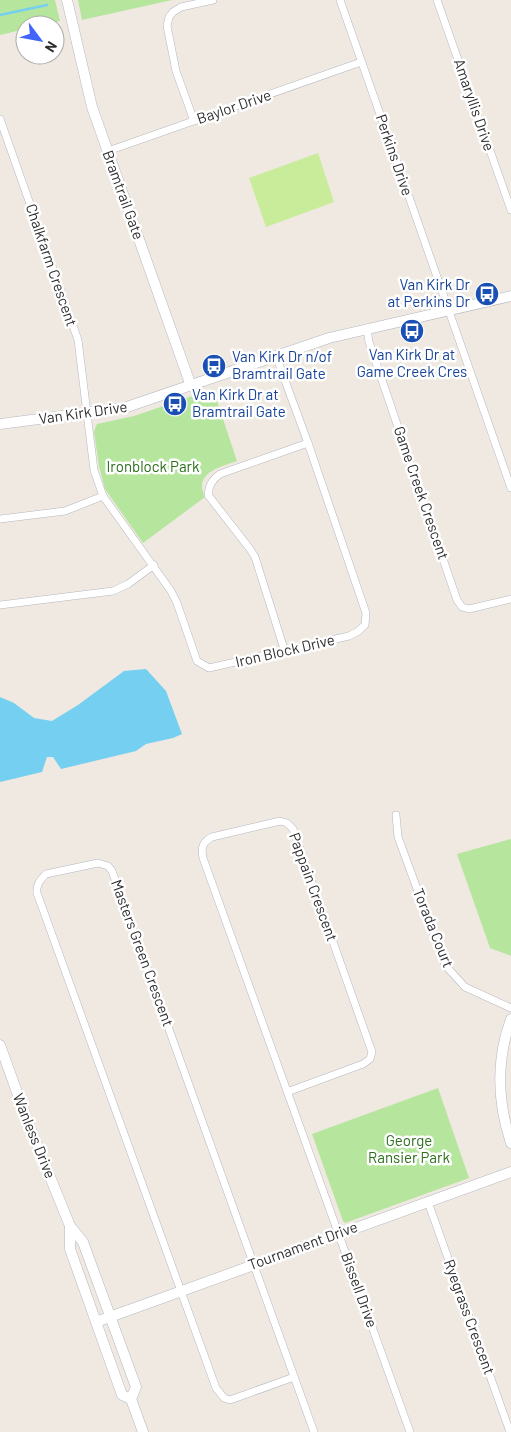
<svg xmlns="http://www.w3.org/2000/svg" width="511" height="1432" font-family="Barlow,sans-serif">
  <rect width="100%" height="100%" fill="#efe9e1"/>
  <!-- green -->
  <g fill="#b6e59e">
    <path d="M0,0H55L60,21L42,25H25V29L0,35Z"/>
    <path d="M78,0H172L82,20Z"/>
    <path d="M213,389L237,461C220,467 193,473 205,497L143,543L105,489L99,466L94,431L97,424L134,416Z"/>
    <path d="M511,839V956L490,948L457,854Z"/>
    <path d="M438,1088L469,1178L345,1223L343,1221L312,1134Z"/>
  </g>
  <!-- pitch -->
  <path fill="#c9ec9a" d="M318,153L334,202L266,227L249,178Z"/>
  <!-- water -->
  <path fill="#75cff0" d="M146,669L166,691L182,734L173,738L146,744L136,751L61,769L53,757H47L42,772L0,782V697L14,703L34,718L52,721L78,705L124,671Z"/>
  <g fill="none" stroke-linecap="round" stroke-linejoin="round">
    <!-- stream -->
    <path stroke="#75cff0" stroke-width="2.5" d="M0,15L47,5"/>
    <!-- street casing -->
    <g stroke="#b4b7c1" stroke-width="8">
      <g id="street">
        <path d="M340,0L511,488"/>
        <path d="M437,0L511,210"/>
        <path d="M0,119L78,340L94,470L103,496L171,591L177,603L197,661L209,668L349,636L357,632L365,625L366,613L308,443L276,356"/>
        <path d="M194,121L176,71L167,26L169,17L173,12L181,7L213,0"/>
        <path d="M108,151L361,62"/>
        <path d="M367,329L369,342L457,600L462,607L469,609L511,599"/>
        <path d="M0,519L65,511L103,496"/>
        <path d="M0,605L113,591L128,584L154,565"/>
        <path d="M285,652L255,557L250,549L208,495C209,485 212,480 220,474L308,443"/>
        <path d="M396,815L398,837L445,965L465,987L511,1008"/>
        <path d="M287,1092L363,1064L370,1059L372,1052L293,829L287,823L280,821L212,837C202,842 201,848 203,858L410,1432"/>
        <path d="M428,1202L510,1432"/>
        <path d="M294,1377L230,1400L224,1398L216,1388L37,893C36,885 40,880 46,874L98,863L108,866L112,871L314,1432"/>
      </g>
    </g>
    <!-- secondary casing -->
    <g stroke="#b4b7c1" stroke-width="11">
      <g id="secondary">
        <path d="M67,0L92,107L191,386"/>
        <path d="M0,424L124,408L329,338L511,296"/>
        <path d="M511,1019C496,1060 497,1101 511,1143"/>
        <path d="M0,1045L27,1120L70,1226L83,1242L136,1387L131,1399"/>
        <path d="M70,1226V1249L122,1395L131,1399L143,1432"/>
        <path d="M96,1322L511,1172"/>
      </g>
    </g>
    <!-- street -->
    <use href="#street" stroke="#fff" stroke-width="7"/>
    <!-- secondary -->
    <use href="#secondary" stroke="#fff" stroke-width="10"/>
  </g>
  <!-- icons -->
  <defs>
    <g id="bus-disc" transform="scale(1.25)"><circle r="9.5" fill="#1a4fb4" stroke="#fff"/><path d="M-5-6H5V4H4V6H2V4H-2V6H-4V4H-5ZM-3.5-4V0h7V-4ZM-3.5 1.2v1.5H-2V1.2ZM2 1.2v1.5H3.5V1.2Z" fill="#fff"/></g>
  </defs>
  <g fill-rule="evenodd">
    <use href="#bus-disc" x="487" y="294"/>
    <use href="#bus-disc" x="412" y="331"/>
    <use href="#bus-disc" x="214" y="366"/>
    <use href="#bus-disc" x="175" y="404"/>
  </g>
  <g text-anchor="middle" stroke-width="5" stroke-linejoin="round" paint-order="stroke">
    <!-- street labels -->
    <g font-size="15" fill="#2e2e2e" stroke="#fff">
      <text transform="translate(474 105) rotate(71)" y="5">Amaryllis Drive</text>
      <text transform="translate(234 107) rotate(-19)" y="5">Baylor Drive</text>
      <text transform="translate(394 155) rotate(71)" y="5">Perkins Drive</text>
      <text transform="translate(123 195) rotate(70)" y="5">Bramtrail Gate</text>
      <text transform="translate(51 265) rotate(71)" y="5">Chalkfarm Crescent</text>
      <text transform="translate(83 413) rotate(-8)" y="5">Van Kirk Drive</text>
      <text transform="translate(421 493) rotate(71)" y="5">Game Creek Crescent</text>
      <text transform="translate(285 651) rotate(-13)" y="5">Iron Block Drive</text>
      <text transform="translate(313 887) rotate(70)" y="5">Pappain Crescent</text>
      <text transform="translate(433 928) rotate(68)" y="5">Torada Court</text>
      <text transform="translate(142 953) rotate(70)" y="5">Masters Green Crescent</text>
      <text transform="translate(34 1136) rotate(68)" y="5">Wanless Drive</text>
      <text transform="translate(303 1246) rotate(-20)" y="5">Tournament Drive</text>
      <text transform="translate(359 1290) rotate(70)" y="5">Bissell Drive</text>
      <text transform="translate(469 1317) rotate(70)" y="5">Ryegrass Crescent</text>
    </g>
    <!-- transit labels -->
    <g font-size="15" fill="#164399" stroke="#fff" text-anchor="start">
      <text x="470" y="290" text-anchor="end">Van Kirk Dr<tspan x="470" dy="17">at Perkins Dr</tspan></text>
      <text x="412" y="360" text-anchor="middle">Van Kirk Dr at<tspan x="412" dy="17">Game Creek Cres</tspan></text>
      <text x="232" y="362">Van Kirk Dr n/of<tspan x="232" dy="17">Bramtrail Gate</tspan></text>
      <text x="192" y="400">Van Kirk Dr at<tspan x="192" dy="17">Bramtrail Gate</tspan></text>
    </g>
    <!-- park labels -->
    <g font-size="15" fill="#2c6e1b" stroke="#fff">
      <text x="153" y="472">Ironblock Park</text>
      <text x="409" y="1146">George<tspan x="409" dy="17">Ransier Park</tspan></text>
    </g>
  </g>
  <!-- north arrow -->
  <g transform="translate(40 40) rotate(122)"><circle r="24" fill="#ffffff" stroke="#ababab"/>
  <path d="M0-4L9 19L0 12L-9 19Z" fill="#4264fb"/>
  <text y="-8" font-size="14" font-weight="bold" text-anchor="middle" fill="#2e2e2e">N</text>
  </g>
</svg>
